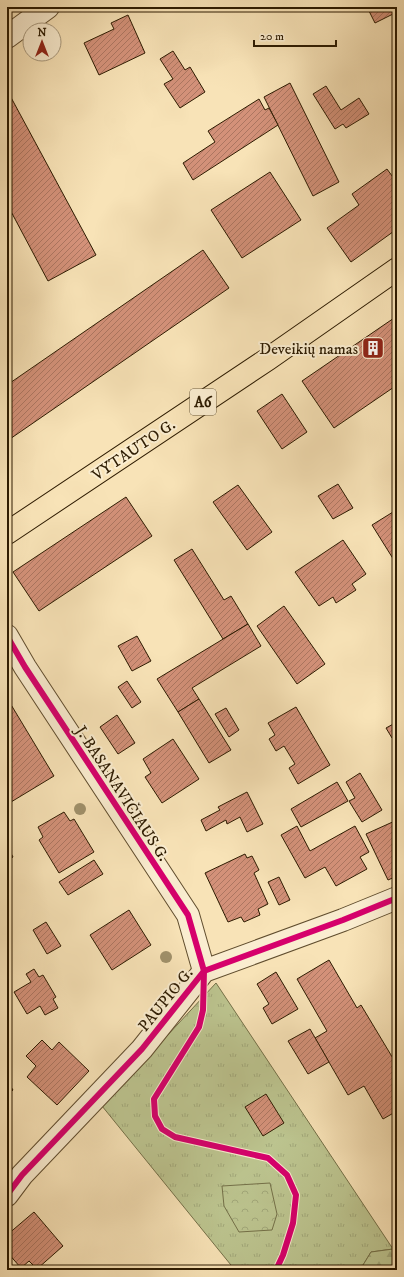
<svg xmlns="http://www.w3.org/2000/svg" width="404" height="1277" font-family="'IM FELL DW Pica',serif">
  <defs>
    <pattern id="grass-tufts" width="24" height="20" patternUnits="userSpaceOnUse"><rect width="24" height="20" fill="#bcc48f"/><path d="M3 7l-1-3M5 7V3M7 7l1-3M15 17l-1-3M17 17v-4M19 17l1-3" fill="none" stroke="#a2a87a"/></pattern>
    <pattern id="forest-firs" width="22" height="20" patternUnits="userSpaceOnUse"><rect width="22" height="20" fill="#bcc48f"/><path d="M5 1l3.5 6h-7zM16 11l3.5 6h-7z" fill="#a2a87a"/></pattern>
    <pattern id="park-crowns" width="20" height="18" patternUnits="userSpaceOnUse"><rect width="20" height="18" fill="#bcc48f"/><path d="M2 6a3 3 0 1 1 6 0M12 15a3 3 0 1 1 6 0" fill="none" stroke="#a2a87a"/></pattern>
    <pattern id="building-hatch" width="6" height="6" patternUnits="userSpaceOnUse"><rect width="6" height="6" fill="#d39179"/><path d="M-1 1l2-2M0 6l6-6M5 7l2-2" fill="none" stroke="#ac7661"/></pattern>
  </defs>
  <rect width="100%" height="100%" fill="#f8e3b7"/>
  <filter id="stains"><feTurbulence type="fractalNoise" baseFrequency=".005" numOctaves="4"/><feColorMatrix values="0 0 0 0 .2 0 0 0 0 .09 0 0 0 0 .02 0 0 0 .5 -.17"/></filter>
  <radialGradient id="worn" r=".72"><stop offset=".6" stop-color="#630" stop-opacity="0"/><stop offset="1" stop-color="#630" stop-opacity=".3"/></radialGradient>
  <!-- grass -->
  <path fill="url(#grass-tufts)" stroke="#747048" d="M216,983L393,1249L371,1252L360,1270H235L102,1106Z"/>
  <!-- forest -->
  <path fill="url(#forest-firs)" stroke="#747048" d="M393,1249H397V1270H360L371,1252Z"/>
  <!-- park -->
  <path fill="url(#park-crowns)" stroke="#747048" d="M270,1183L277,1214L272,1230L239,1232L224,1206L222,1186Z"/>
  <!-- building -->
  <g fill="url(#building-hatch)" stroke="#2d1b01">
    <path d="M367,7H397V12L375,23Z"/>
    <path d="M128,15L145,53L99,75L84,43L114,29L111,23Z"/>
    <path d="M173,51L185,70L190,67L205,92L180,108L164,84L173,79L160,59Z"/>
    <path d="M290,83L339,182L313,196L264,97Z"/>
    <path d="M326,86L341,110L359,98L369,114L346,128L343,124L335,129L313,94Z"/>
    <path d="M7,90L96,255L48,281L7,204Z"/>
    <path d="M259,99L265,110L269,108L278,125L193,180L183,163L215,142L208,131Z"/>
    <path d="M387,169L395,180L397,179V229L351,262L327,228L359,205L352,194Z"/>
    <path d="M270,172L301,220L242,258L211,210Z"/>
    <path d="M203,250L229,288L7,441V385Z"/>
    <path d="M397,316V385L334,428L302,381Z"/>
    <path d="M282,394L307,432L282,449L257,411Z"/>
    <path d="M338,484L353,508L333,519L318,496Z"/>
    <path d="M238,485L272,532L247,550L213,502Z"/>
    <path d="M126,497L152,536L39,611L13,572Z"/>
    <path d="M393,512L397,519V565L372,525Z"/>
    <path d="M343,540L366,574L352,584L356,590L336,603L333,597L319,606L295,572Z"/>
    <path d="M192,549L224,600L231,596L248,624L223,639L174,560Z"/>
    <path d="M284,606L325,664L297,684L257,626Z"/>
    <path d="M248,624L261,646L192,688L199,699L178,712L157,679Z"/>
    <path d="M137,636L151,661L132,671L118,646Z"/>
    <path d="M127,681L141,702L132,708L118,687Z"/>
    <path d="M7,698L54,776L11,802L7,796Z"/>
    <path d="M199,699L231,750L209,763L178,712Z"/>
    <path d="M296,707L330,765L298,784L289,768L295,764L284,746L276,751L269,739L275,735L268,723Z"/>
    <path d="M226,708L239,730L229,737L215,714Z"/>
    <path d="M117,715L135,743L118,754L100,727Z"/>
    <path d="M397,722V735L392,738L386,728Z"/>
    <path d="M173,739L199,779L162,803L145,777L151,773L143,759Z"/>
    <path d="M360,773L382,810L362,822L349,801L355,798L346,782Z"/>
    <path d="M337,782L348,801L301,827L291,809Z"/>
    <path d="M247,792L263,824L247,832L240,817L227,824L226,820L206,831L201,820L220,810L218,807Z"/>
    <path d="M64,812L70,821L74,819L94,852L59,873L39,840L43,837L38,827Z"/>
    <path d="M397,820V876L388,880L366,834Z"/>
    <path d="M297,826L310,851L355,826L369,852L360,857L367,869L336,886L325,867L305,878L281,835Z"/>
    <path d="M7,846L13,857L7,861Z"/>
    <path d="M245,854L247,858L252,856L259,870L254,873L268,904L258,909L260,915L244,922L241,917L228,922L205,873Z"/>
    <path d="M94,860L103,874L68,895L59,882Z"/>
    <path d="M279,877L290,900L279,905L268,882Z"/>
    <path d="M129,910L151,945L112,970L90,935Z"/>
    <path d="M46,922L61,946L47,954L33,930Z"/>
    <path d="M329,960L357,1008L361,1005L397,1065V1111L383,1119L364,1086L348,1095L315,1038L327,1031L297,979Z"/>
    <path d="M34,969L39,977L43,975L56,997L53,999L58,1008L45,1015L40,1006L27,1014L14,992L31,982L26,974Z"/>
    <path d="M276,972L298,1009L272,1024L263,1008L269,1004L257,984Z"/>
    <path d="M310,1029L329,1062L308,1074L288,1041Z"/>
    <path d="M42,1040L52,1050L59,1042L89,1071L57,1105L27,1077L36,1066L26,1056Z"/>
    <path d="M7,1081L13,1090L7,1095Z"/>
    <path d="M266,1094L284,1123L263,1136L245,1107Z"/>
    <path d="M34,1212L63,1246L37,1269L29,1261L21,1268L7,1252V1235Z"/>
  </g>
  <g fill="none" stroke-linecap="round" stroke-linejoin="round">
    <!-- minor casing -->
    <g stroke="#604d2e" stroke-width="24">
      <g id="minor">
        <path d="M7,37L48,7"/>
        <path d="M7,636L25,667L188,915L204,971"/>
        <path d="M7,1195L22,1175L142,1049L204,971L343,920L397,898"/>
      </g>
    </g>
    <!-- major casing -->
    <g stroke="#2d1b01" stroke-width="24">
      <path id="major" d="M7,533L268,359L397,269"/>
    </g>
    <!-- minor -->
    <use href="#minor" stroke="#faedd0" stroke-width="22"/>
    <!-- major -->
    <use href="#major" stroke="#f8e3b7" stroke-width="22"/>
    <!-- cycleway casing -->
    <g stroke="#faedd0" stroke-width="8">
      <g id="cycleway">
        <path d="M7,636L25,667L188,915L204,971L203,1010L199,1027L154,1099L155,1116L162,1129L175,1137L268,1158L287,1175L296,1195L293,1223L283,1255L276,1270"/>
        <path d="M7,1195L22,1175L142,1049L204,971L343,920L397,898"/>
      </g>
    </g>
    <!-- cycleway -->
    <use href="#cycleway" stroke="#d6006c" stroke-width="6"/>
  </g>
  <!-- trees -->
  <g fill="#a0916b">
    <circle cx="80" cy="809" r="6"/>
    <circle cx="166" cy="957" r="6"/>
  </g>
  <!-- icons -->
  <defs>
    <g id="building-square" transform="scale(1.15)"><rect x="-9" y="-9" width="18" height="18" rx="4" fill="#8f2418" stroke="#faedd0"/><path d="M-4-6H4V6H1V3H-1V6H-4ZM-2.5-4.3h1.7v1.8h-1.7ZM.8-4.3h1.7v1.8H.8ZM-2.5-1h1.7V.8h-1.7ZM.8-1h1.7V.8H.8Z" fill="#fff"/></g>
  </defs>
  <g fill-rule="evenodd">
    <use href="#building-square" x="373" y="348"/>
  </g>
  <g text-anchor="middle" stroke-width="4" stroke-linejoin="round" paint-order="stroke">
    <!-- shield labels -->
    <rect fill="#faedd0" stroke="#6a5a3f" stroke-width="1" x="190" y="389" width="26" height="26" rx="3"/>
    <g font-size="15" font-weight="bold" fill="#2d1b01">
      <text x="203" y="407">A6</text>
    </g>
    <!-- poi labels -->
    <g font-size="16" fill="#2d1b01" stroke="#faedd0" text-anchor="end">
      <text x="358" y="354">Deveikių namas</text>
    </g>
    <!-- street labels -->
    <g font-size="16" fill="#2d1b01" stroke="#faedd0">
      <text transform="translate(133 449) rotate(-34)" y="6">VYTAUTO G.</text>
      <text transform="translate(123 793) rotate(57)" y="6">J. BASANAVIČIAUS G.</text>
      <text transform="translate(165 999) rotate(-51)" y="6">PAUPIO G.</text>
    </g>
  </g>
  <!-- margin -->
  <rect width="404" height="1277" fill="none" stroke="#f8e3b7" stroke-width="24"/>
  <rect x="8" y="8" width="388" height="1261" fill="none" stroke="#2d1b01" stroke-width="2"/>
  <rect x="12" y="12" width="380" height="1253" fill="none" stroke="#2d1b01"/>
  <!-- north arrow -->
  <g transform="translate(42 42)"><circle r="19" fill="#faedd0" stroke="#a8997d"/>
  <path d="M0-3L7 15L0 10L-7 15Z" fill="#8f2418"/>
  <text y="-6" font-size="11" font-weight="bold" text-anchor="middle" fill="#2d1b01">N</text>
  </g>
  <!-- scale -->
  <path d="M254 40v6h82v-6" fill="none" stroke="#2d1b01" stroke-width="2"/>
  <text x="260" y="40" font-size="12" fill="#2d1b01" stroke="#faedd0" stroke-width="3" paint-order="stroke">20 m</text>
  <rect width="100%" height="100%" filter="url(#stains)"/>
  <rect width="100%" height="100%" fill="url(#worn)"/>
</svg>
